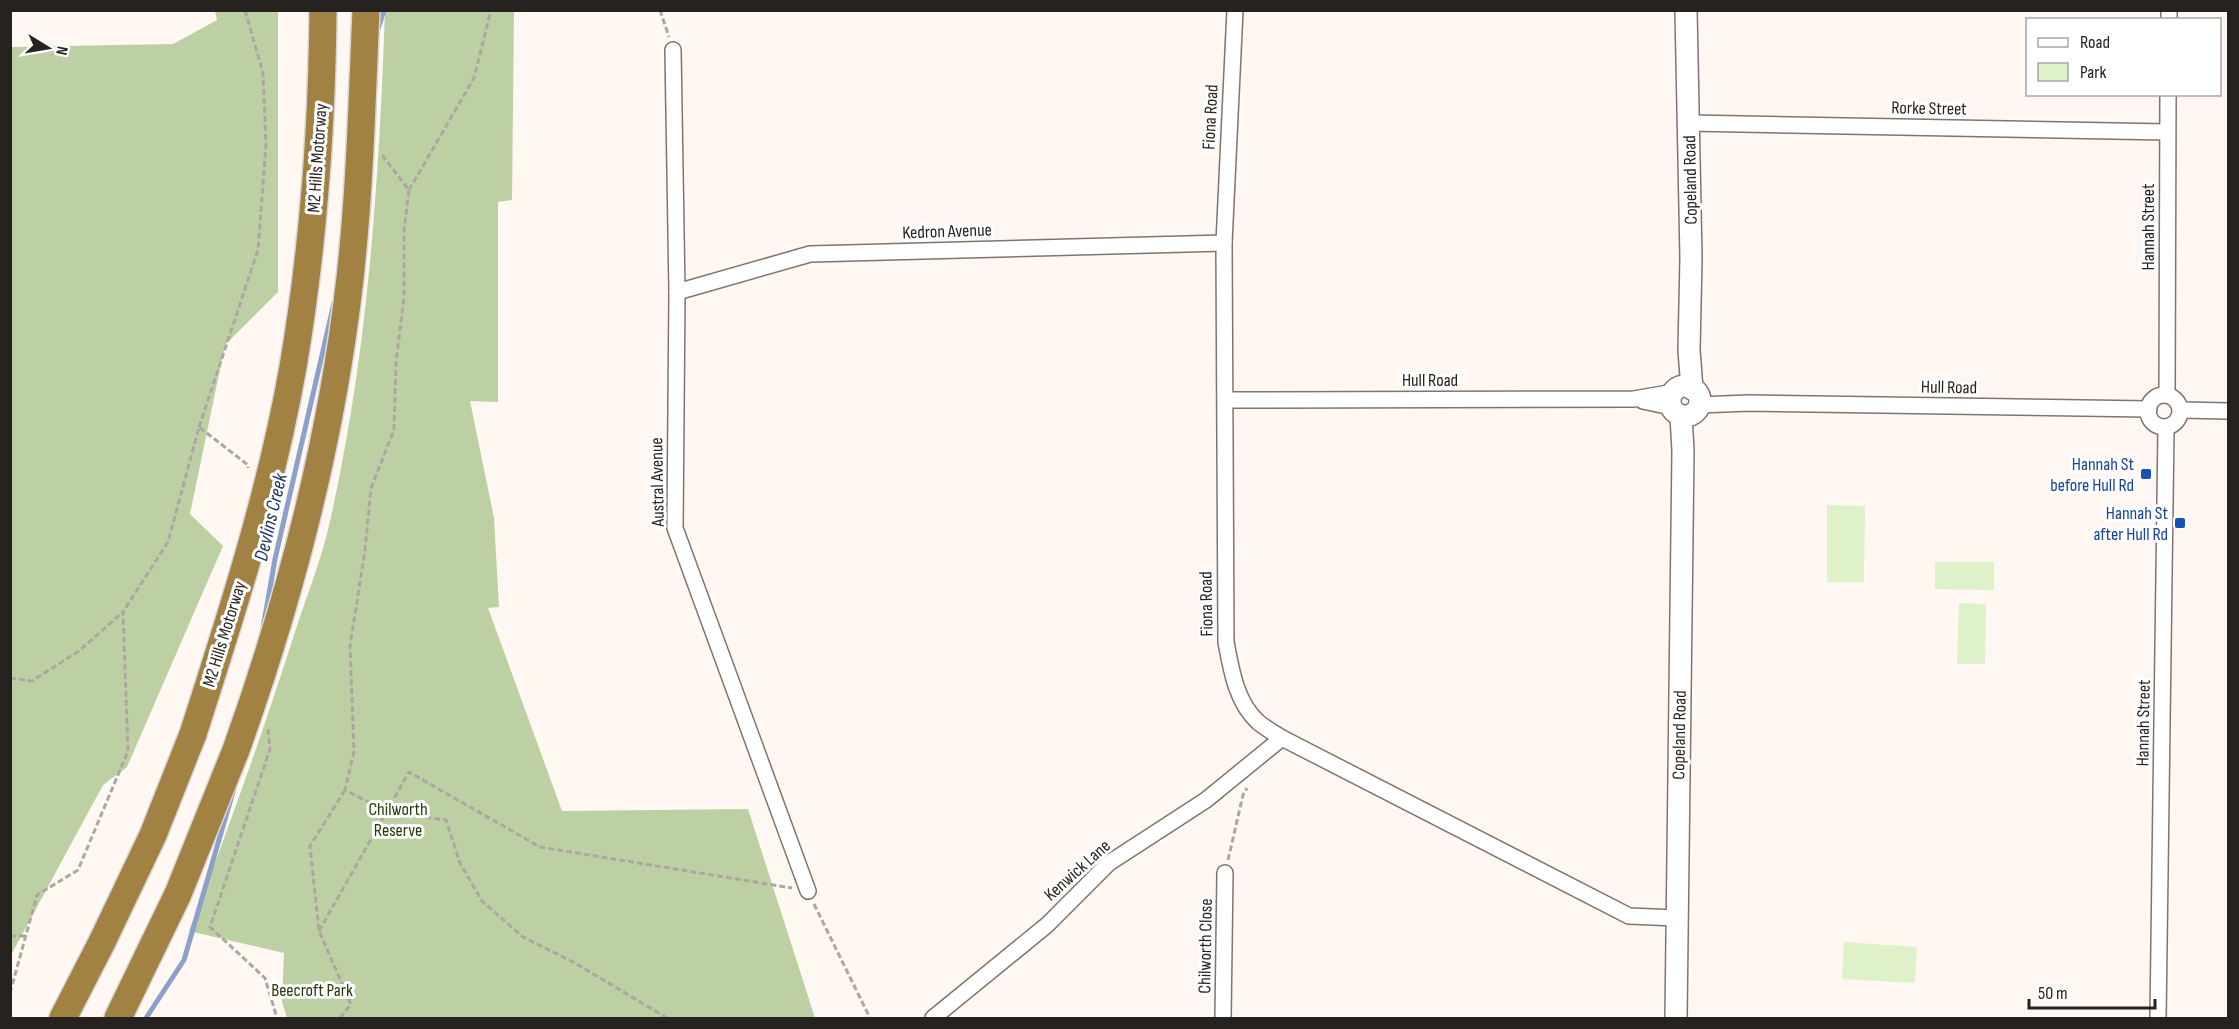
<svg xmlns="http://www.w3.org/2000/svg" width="2239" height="1029" font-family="'Sofia Sans Condensed',sans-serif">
  <rect width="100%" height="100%" fill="#fff7f2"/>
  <!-- green -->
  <g fill="#dff1c8">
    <path d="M1827,505L1865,506L1864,582H1827Z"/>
    <path d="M1935,562H1994V590L1935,589Z"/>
    <path d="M1959,603L1986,604L1985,664H1957Z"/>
    <path d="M1844,942L1917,947L1915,983L1842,979Z"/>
  </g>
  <!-- forest -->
  <g fill="#bdd0a3">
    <path d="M215,11H278V292L225,345L190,514L223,546L127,767L103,785L11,955V47L173,44L217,20Z"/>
    <path d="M385,11H514L512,200L498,202V402L470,401L494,518L499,607L488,608L562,811L748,809L815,1018H287L282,1002L284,953L189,931C227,833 262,735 294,635C306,597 322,559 330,521C368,353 379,182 385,11Z"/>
  </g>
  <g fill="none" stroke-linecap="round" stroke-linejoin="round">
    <!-- stream -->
    <g stroke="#8da0c9" stroke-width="5">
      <path d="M377,32L384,10"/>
      <path d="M263,628L275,559L334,303"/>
      <path d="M146,1018L184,960L235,785"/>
    </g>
    <!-- minor casing -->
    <g stroke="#80756e" stroke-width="18">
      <g id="minor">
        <path d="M1235,10L1224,243L1226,642C1231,669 1236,702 1258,722C1265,728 1274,733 1282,738L1629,916L1677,918"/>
        <path d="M2169,20V10"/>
        <path d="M673,50L677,292L675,528L808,891"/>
        <path d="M1689,123L2167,132"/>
        <path d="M677,292L810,254L1224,243"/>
        <circle cx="2164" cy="411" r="16"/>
        <path d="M2167,395L2168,94"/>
        <path d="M1225,400L1634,399L1674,392"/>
        <path d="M1643,401L1671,407"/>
        <path d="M1699,405L1749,403L2149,409"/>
        <path d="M2181,410L2228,411"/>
        <path d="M933,1018L1047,925L1109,863L1206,800L1282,738"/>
        <path d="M1223,1018L1225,873"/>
        <path d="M2158,1018L2166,428"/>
      </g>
    </g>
    <!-- secondary casing -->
    <g stroke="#80756e" stroke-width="24">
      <g id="secondary">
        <path d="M1686,10L1691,258L1689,350L1692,389"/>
        <circle cx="1685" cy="401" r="15"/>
        <path d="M1676,1018L1683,451L1681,416"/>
      </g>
    </g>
    <!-- motorway casing -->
    <g stroke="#d8d7d7" stroke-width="30">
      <g id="motorway">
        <path d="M63,1018L102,942L153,835L193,734"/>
        <path d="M118,1018L178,894L236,750"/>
      </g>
    </g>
    <!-- path -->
    <g stroke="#ada7a2" stroke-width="3" stroke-dasharray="6 3" stroke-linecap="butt">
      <path d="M660,10L669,37"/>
      <path d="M382,155L409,190L404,231V297L396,362L394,430L371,488L365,550L350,646L354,752L345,790L388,812L446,820L460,863L482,901L523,937L575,963L667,1018"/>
      <path d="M409,190L474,78L491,10"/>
      <path d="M199,427L258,250L266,145L263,73L245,10"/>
      <path d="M10,678L32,681L79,651L123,612"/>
      <path d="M268,729L270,749L210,927L265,978L277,1018"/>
      <path d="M1228,860L1243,795L1247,788"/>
      <path d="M814,904L870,1018"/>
      <path d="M319,931L409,772L540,847L792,888"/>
      <path d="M10,936H27"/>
      <path d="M10,993L37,895L78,870L128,751L123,612L168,542L199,427L248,465V468"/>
      <path d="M340,1018L351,1004L319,931L310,846L345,790"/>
    </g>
    <!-- minor -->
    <use href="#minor" stroke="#fff" stroke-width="15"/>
    <!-- secondary -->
    <use href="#secondary" stroke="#fff" stroke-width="21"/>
    <!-- motorway -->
    <use href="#motorway" stroke="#a18242" stroke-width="27"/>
    <!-- motorway-bridge casing -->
    <g stroke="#d8d7d7" stroke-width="30" stroke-linecap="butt">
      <g id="motorway-bridge">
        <path d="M193,734C232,613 271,492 293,367C313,249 322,130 323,10"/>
        <path d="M236,750C290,599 332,439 350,278C360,189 362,100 366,10"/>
      </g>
    </g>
    <!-- motorway-bridge -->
    <use href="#motorway-bridge" stroke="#a18242" stroke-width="27"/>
  </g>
  <!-- markers -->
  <g fill="#1a4fb4" stroke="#fff" stroke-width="2">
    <rect x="2140" y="468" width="12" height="12" rx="3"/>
    <rect x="2174" y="517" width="12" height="12" rx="3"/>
  </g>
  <g text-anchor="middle" stroke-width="6" stroke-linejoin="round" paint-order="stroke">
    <!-- street labels -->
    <g font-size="18" fill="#26221f" stroke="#fff">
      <text transform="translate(1929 108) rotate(1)" y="6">Rorke Street</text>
      <text transform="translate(1210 117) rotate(-87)" y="6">Fiona Road</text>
      <text transform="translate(317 158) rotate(-86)" y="6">M2 Hills Motorway</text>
      <text transform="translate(1690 180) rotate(-91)" y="6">Copeland Road</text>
      <text transform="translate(2148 227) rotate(-90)" y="6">Hannah Street</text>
      <text transform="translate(947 231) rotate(-2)" y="6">Kedron Avenue</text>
      <text x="1430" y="386">Hull Road</text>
      <text transform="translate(1949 387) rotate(1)" y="6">Hull Road</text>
      <text transform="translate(657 482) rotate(-91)" y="6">Austral Avenue</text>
      <text transform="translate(1206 604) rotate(-91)" y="6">Fiona Road</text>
      <text transform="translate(224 634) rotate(-73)" y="6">M2 Hills Motorway</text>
      <text transform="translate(2143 723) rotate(-89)" y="6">Hannah Street</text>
      <text transform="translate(1679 735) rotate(-89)" y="6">Copeland Road</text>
      <text transform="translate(1077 870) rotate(-42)" y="6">Kenwick Lane</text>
      <text transform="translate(1205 946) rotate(-89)" y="6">Chilworth Close</text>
    </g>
    <!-- transit labels -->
    <g font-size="18" fill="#164399" stroke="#fff" text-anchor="end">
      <text x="2134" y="470">Hannah St<tspan x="2134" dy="21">before Hull Rd</tspan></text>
      <text x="2168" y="519">Hannah St<tspan x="2168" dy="21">after Hull Rd</tspan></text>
    </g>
    <!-- park labels -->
    <g font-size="18" fill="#293a07" stroke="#fff">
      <text x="398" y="815">Chilworth<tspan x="398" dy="21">Reserve</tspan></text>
      <text x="312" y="996">Beecroft Park</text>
    </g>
    <!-- water labels -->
    <g font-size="20" font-style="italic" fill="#1f3569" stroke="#fff">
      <text transform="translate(270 517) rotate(-77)" y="7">Devlins Creek</text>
    </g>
  </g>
  <!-- border -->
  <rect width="2239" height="1029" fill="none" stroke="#26221f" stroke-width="24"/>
  <!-- legend -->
  <rect x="2026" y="18" width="195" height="78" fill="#ffffff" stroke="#a8a7a5" stroke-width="1.5"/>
  <rect x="2038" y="38" width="30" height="9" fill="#ffffff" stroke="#a8a7a5" stroke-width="1.5"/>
  <text x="2080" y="48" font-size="18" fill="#26221f">Road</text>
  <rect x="2038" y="63" width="30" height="18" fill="#dff1c8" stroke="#a8a7a5" stroke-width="1.5"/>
  <text x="2080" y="78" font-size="18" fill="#26221f">Park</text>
  <!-- north arrow -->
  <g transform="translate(48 48) rotate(101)" stroke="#ffffff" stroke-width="4.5" paint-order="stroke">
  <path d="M0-4.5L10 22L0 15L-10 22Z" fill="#26221f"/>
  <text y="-9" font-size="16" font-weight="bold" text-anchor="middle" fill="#26221f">N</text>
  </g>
  <!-- scale -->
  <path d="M2029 999v9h126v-9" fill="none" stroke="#26221f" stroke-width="3"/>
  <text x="2038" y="999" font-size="18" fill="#26221f" stroke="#ffffff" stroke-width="4.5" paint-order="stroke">50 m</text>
</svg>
